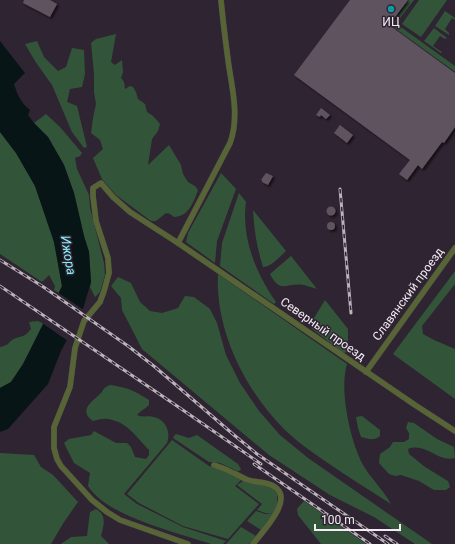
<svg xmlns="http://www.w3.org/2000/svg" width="455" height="544" font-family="Roboto,sans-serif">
  <defs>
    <filter id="shadow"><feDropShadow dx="2" dy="2" stdDeviation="1" flood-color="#0009"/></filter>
  </defs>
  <rect width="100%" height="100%" fill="#2f2431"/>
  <!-- green -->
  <g fill="#32553a">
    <path d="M409,0H414L397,22L393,23Z"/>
    <path d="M419,0H447L421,37L402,24Z"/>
    <path d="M445,11L455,18V20L452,18L445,29L449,33V35L435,26Z"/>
    <path d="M398,25L455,66V72L393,27Z"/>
    <path d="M434,28L447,38L445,39L440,36L433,46L442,52L441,53L424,41Z"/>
    <path d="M116,34L111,62L115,65L122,60L123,72L121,78L124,82L125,89L130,86L133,87L136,92L138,99L145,104L147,112L153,116L160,124L158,131L152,139L148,165L169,145L181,165L183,174L188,182L195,186L198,190C194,202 188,217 174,217L170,214L166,213L156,221H151L116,195L102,179L93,158L103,149L100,140L91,133L93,118L96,104L94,92V74L91,43L96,39Z"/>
    <path d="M37,41L44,57L58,71L66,67L72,48L84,50L85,74L82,87L70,89L67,102L77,106L87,147L84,148L72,132L52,85L35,61L25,44Z"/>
    <path d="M46,114L60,127L82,153L80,156L75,158L77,169L89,195L90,208L104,263L105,275L100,292L95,297L90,287L91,282L89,252L84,236L74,193L64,165L48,137L34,123Z"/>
    <path d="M0,132L16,153L35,186L54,242L62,286L59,293L54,290L55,286L49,275L42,282L0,254Z"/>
    <path d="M221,173L236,189L217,241L215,263L186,242L188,233Z"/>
    <path d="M239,193L246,202C241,237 256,274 276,302L274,304L220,266L222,243Z"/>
    <path d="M253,210L286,251C279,257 273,266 263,267C257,248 254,230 253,210Z"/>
    <path d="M291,256L317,289C313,288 308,286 304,285C286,282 281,295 270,274Z"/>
    <path d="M455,271V284L422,326L423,334L434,340L455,349V399L393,354Z"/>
    <path d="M218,274L347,364C339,390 350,439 362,463C370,478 383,489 391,504C368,489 345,475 322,459C309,450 295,440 284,429C245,390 215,330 218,274Z"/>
    <path d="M118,277L131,283L140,302L150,311L162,313L178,308L185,296L194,297L210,309L217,323L226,355L240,383L259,411L280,435L308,458L432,544H415L374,517L330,495L269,455L142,349L122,310L121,298L111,286Z"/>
    <path d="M325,300L348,329V352L343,353L311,328V323Z"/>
    <path d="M38,321L44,324L23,364L11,382L0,388V347C10,345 8,342 14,339C23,335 24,338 31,329L29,322Z"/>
    <path d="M110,385C129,388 133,390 149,400V405C145,409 140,411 137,415C143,418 148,415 154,417C166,420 171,432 167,443L124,494L137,504L183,527L226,541L223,544H211C176,532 108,517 88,486L90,473L74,463L64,443L69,439L91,435L94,431L116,443H127L131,447L135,457L146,459L149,455V450C136,437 128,422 108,419C103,418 98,420 93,421C79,411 90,403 98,396C103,392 103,387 110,385Z"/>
    <path d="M362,416L380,430V436C374,441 369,439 361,437L358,428L356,417Z"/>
    <path d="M408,422L414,423L437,439L454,447L455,458C438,463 426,442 408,449L409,454L425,467L448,481L450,487L446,490H434L419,481L401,475L395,476L389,474L379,463L380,454L390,447L393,442H404L409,439V433L406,428Z"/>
    <path d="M176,434L189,438L197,435L238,464L241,469L239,471H237L220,463L209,462L173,438L174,436Z"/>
    <path d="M172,440L209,466L230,473L241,480L235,486L259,504L228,539L183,526L139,503L127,494Z"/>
    <path d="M0,453L34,455L41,467L53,475L78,502L64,522L51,544H0Z"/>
    <path d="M243,481L271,487L277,492V507L273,514L265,513L257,510L262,504L237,485Z"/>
    <path d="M304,501L366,544H321L298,515L297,509Z"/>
    <path d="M96,509C107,515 104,525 101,536L109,544H61L71,537L87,536L90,512Z"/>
    <path d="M256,511L265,514H273L261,530L247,521Z"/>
    <path d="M241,527L256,536L249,544H226Z"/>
  </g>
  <!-- water -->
  <path fill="#081516" d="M0,41L25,73L14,84C17,94 21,103 30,110L28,115L34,123L48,137L64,165L74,193L84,236L89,252L91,282L83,309L61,351L48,384L8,429L0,432V388L11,382L23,364L62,286L54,242L35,186L16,153L0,132Z"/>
  <!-- pier -->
  <path fill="#2f2431" d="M57,292L84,310L68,341L42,323Z"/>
  <!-- building -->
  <g fill="#605361" filter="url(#shadow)">
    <path d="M24,0H50L57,4L50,17L23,3Z"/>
    <path d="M350,0H408L389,25L455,73V127L444,143L442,142L422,169L418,165L407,180L399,174L410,160L294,75Z"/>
    <path d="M321,108L330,115L326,119L321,115L320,117L316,115Z"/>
    <path d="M340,125L353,135L347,143L334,133Z"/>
    <path d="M266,173L273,176L268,185L262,182V180H261Z"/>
    <circle cx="331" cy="211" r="4.5"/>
    <circle cx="331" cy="226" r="4"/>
  </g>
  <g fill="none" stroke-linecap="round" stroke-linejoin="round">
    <!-- street casing -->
    <g stroke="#4b404c" stroke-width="6">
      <g id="street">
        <path d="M178,243L230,143C239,119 233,91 229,67C226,45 223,22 221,0"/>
        <path d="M366,372L455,248"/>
        <path d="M214,465C220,467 226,469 231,472C237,474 242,478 248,480C257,483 266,481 275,487C294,500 262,532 253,544"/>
        <path d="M188,544L120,520L107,512L92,500L61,466L57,459L54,448V427L70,387L75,348L84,321L100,302L104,291L109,273L108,258L96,221L93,196V188L101,183L113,197L130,212L178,243L415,405L455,431"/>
      </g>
    </g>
    <!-- street -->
    <use href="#street" stroke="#566436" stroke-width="5.5"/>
    <!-- rail casing -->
    <g stroke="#bbb2bc" stroke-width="3">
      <g id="rail">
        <path d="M340,189L351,313"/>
        <path d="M0,260L42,286L128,346L155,367L234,435L257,454L388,544"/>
        <path d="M0,286L177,406L261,464"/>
        <path d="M254,464L370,544"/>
        <path d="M385,536L397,544"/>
      </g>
    </g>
    <!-- rail -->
    <use href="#rail" stroke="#2f2431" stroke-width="1.5" stroke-dasharray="4.5" stroke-linecap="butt"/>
  </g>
  <!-- markers -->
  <circle fill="#0f9aa8" stroke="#2f2431" stroke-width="1.5" cx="391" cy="9" r="4"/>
  <g text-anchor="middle" stroke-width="3" stroke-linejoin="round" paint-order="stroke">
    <!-- poi labels -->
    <g font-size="12" fill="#f4ecf5" stroke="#2f2431">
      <text x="391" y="26">ИЦ</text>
    </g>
    <!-- street labels -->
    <g font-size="12" fill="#f4ecf5" stroke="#2f2431">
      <text transform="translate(408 294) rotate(-54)" y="4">Славянский проезд</text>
      <text transform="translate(323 329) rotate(35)" y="4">Северный проезд</text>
    </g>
    <!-- water labels -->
    <g font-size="13" font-style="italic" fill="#85f0fb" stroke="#2f2431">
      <text transform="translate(69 255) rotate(80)" y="5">Ижора</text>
    </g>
  </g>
  <!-- scale -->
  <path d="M315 524v6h85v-6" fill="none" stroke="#f4ecf5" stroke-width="2"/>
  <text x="321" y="524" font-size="12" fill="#f4ecf5" stroke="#2f2431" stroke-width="3" paint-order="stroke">100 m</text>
</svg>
